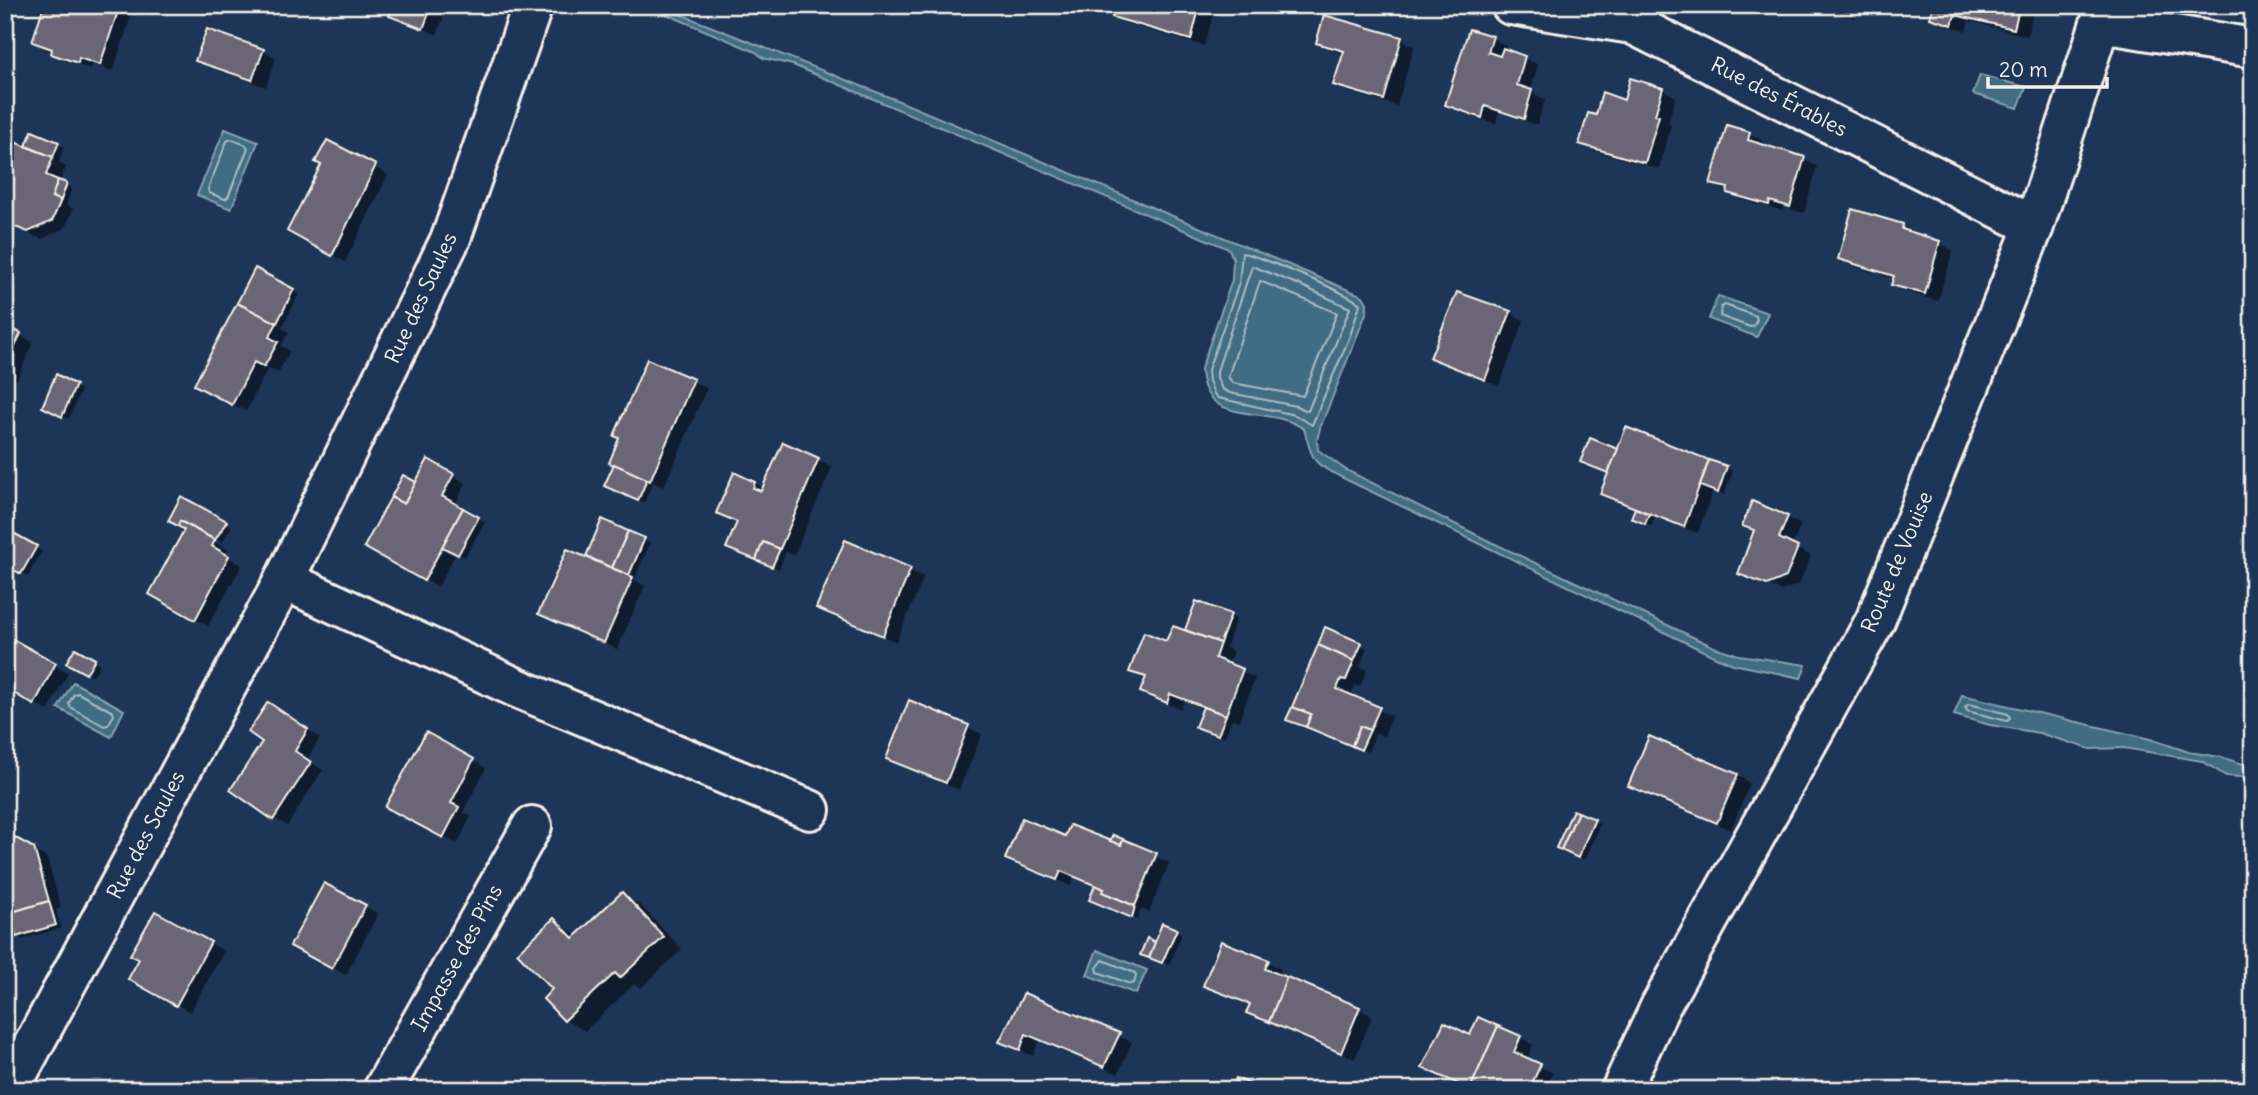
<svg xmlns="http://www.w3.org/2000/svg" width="2258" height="1095" font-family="Delius,sans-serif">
  <rect width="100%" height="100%" fill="#1d3557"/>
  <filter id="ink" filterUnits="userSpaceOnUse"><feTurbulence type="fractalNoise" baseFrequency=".0143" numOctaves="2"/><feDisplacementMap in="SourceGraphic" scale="14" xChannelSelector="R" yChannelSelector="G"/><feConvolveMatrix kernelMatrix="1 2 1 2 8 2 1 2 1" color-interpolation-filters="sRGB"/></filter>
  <g filter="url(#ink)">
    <!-- water -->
    <g fill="#406c84" stroke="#88a1ac" stroke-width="2">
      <path d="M645,5H657L894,99L1363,296L1367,303V311L1320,428L1317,440L1318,450L1346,470L1491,542L1714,647L1739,655L1806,665L1801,678L1733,664L1716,657L1347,480C1313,463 1314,465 1304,429C1267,403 1203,429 1201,369L1232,280L1233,258L1229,249L793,65L763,58L756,52Z"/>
      <path d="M1980,75L2026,87L2018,108L1973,94Z"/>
      <path d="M225,129L258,142L231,209L197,195Z"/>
      <path d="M1718,296L1768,313L1757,337L1709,319Z"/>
      <path d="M73,682L124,710L111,737L58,708Z"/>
      <path d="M1962,695L2150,739L2189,752L2220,757L2253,767V778L2226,776L2202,761L2124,748L2090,749L2039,733L1990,725L1954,715Z"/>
      <path d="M1097,950L1147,970L1136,994L1087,975Z"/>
    </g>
    <!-- shadow -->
    <g fill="#0007">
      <path d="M37,5H130L134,8L113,71L92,64L91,69L66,61L34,42L43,13L35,9Z"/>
      <path d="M394,5H448L437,35L391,15Z"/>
      <path d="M1118,5H1216L1204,46L1128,24L1114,16Z"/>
      <path d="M1804,5H1858L1856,18L1813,10Z"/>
      <path d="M1934,5H2035L2027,36L1969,21L1966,31L1945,25L1932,17Z"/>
      <path d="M1470,31L1492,38L1506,46L1504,51L1525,58L1538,65L1530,91L1545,100L1537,125L1499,112L1496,124L1461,112L1447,104Z"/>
      <path d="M1401,39L1414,47L1397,106L1349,92L1336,84L1345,54L1331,50L1318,42Z"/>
      <path d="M263,50L276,58L266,87L211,68L198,60Z"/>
      <path d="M1662,89L1676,97L1668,123L1671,125L1659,169L1595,151L1581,143L1597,117L1626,102Z"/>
      <path d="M1728,127L1750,134L1763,141L1761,146L1804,159L1817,167L1804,213L1783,207V211L1742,200L1712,183Z"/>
      <path d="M33,134L64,147L59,162L66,167L60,182L72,188L66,205L73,209L65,228L42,239L5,224V147L7,141L34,152L35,150L28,146Z"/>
      <path d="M323,164L375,167L388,175L345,262L289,231Z"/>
      <path d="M1902,225L1916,233L1915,235L1940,243L1953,251L1938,301L1907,292L1893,284L1895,279L1853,266L1840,259Z"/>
      <path d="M256,270L299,294L282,328L289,332L281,346L290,351L278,373L268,368L246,411L209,392Z"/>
      <path d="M1458,294L1511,313L1524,321L1499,386L1433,357Z"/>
      <path d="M5,328L33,342L17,380L5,375Z"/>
      <path d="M648,361L707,388L664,487L653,482L644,503L612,489Z"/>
      <path d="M57,377L81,390L69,419L44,407Z"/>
      <path d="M1627,429L1733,471L1724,495L1713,491L1698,533L1655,517L1652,526L1639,521L1636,509L1602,494L1610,473L1589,465L1619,451Z"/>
      <path d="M784,444L832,467L794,555L786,552L779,569L729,547L739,522L735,475L765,488Z"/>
      <path d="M429,462L466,483L455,505L485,522L465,557L456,553L438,587L366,547L417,485Z"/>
      <path d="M182,498L232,526L222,542L215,538L213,541L228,549L225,555L242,565L208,626L151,594L186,529Z"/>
      <path d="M1787,517L1801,525L1792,546L1811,556L1799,584L1782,591L1740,573L1755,531L1745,525Z"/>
      <path d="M9,533L42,551L28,576L5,564Z"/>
      <path d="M644,539L650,543L634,580L645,586L617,649L541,614L595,560Z"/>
      <path d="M846,542L924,577L896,642L818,607Z"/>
      <path d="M1197,603L1236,619L1226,648L1233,652L1228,665L1255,678L1239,721L1232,719L1225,737L1204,730V708L1184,701L1181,709L1156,699L1142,691L1147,679L1132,671L1167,643L1186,633Z"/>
      <path d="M5,637L68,673L48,711L17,693L5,712Z"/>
      <path d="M1361,645L1367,648L1360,666L1367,670L1360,687L1355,685L1350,697L1392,716L1384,736L1376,733L1368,752L1295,722Z"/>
      <path d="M76,650L100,664L93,676L69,663Z"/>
      <path d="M910,702L982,734L959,790L889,758Z"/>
      <path d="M282,712L320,738L307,760L323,770L287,826L274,818Z"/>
      <path d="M426,735L486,768L463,812L471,816L457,844L401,814Z"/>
      <path d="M1737,775L1750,783L1731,830L1631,786Z"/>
      <path d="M1594,821L1600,824L1585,860L1564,851Z"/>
      <path d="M5,834L47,858L61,908L56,910L61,928L23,939L17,936Z"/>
      <path d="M1114,837L1169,863L1149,912L1141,909L1138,920L1097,903V884L1054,866L1053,869L1074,878L1071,886L1008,858L1066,838L1111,843Z"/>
      <path d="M622,894L641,906L682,949L641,988L634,984L585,1031L565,1020L554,920L578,936Z"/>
      <path d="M365,906L378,914L346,975L292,946Z"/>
      <path d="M155,913L224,951L190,1012L130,979L141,959Z"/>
      <path d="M1176,931L1182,934L1169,965L1148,957L1156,944Z"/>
      <path d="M1268,962L1281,969L1278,976L1359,1009L1372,1016L1355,1059L1262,1020L1249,1012L1251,1006L1205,985Z"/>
      <path d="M1025,996L1132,1042L1118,1074L1040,1040L1033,1056L1001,1041Z"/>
      <path d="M1470,1037H1520L1533,1045L1527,1060L1553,1073L1545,1090H1471L1437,1075Z"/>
    </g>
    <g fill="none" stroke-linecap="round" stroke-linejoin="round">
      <!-- shore -->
      <g stroke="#acbcc0" stroke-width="2">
        <path d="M231,139L246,145L248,148L228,197L225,199L209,193L208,189L227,141Z"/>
        <path d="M1242,253C1258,255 1350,294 1360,304L1350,336L1312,425L1295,415L1218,398L1214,394L1209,381L1208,370L1239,283Z"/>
        <path d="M1252,266L1302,286L1350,308L1308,411L1296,406L1230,393L1222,389L1217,378V371Z"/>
        <path d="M1260,281L1337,313L1303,396L1233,383L1228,377Z"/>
        <path d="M1725,305L1756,316L1757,319L1754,326L1750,327L1720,316L1721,307Z"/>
        <path d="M78,693L113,712L114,715L108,725L104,726L70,707L69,703L74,694Z"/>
        <path d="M1969,704L2008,714L2010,718L2007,721L1967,711L1965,707Z"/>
        <path d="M1103,960L1135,973L1136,976L1134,983L1130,984L1098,972L1097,968Z"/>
      </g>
    </g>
    <!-- building -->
    <g fill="#6b6676" stroke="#f4f1e8" stroke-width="2">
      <path d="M44,5H120L100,65L79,58L78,63L51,54L52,49L32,42Z"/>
      <path d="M392,5H432L423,29L389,16Z"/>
      <path d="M1116,5H1200L1191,40L1112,17Z"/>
      <path d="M1808,5H1844L1843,11Z"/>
      <path d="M1933,5H2020L2014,29L1955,15L1952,25L1930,18Z"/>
      <path d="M1324,15L1402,37L1384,100L1333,85L1344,51L1316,43Z"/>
      <path d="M207,29L264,49L252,80L195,61Z"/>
      <path d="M1469,29L1493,36L1488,52L1500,56L1503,48L1525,56L1517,85L1532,90L1524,119L1485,106L1482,118L1445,105Z"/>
      <path d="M1630,78L1663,88L1655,115L1659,116L1645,163L1579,144L1588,113L1596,115L1602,92L1624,100Z"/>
      <path d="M1727,125L1750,132L1748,140L1805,157L1790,207L1770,201L1769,205L1727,193L1728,188L1710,184Z"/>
      <path d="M32,131L59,142L53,157L26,146Z"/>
      <path d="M7,139L53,157L46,175L58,180L52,197L61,200L52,221L28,232L5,223Z"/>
      <path d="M327,140L376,165L332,256L287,231L321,165L315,162Z"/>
      <path d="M58,180L67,183L61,200L52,197Z"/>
      <path d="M1852,209L1903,224L1902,229L1940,241L1925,294L1891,285L1894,276L1838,259Z"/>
      <path d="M255,268L294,289L277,323L237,303Z"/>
      <path d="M1457,292L1511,311L1485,380L1430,358Z"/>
      <path d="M237,303L277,323L269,337L278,342L264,367L254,362L232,405L194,385Z"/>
      <path d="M5,326L21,333L5,369Z"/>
      <path d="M647,359L694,379L650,481L609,463L619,438L614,436Z"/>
      <path d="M56,374L76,385L62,417L42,407Z"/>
      <path d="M1626,427L1709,460L1684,527L1600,494Z"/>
      <path d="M1590,438L1618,449L1608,473L1580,462Z"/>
      <path d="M783,442L819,458L780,549L763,542L756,560L726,548L737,522L716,513L734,472L755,482L753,488L761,491Z"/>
      <path d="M428,459L454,474L442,496L463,508L424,581L364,547L391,497L404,504Z"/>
      <path d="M1709,460L1727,466L1718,493L1700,486Z"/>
      <path d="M614,464L647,479L638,501L604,486Z"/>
      <path d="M403,475L416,482L404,504L391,497Z"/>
      <path d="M181,496L227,521L215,540L180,521L178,526L168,521Z"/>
      <path d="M1752,501L1788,516L1779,538L1798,547L1786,577L1767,585L1738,574L1754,530L1742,526Z"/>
      <path d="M463,508L479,517L458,555L442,547Z"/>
      <path d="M1635,508L1649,514L1645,524L1631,518Z"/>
      <path d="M602,519L628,531L612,568L586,556Z"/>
      <path d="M180,521L215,540L212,546L229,556L195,620L149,594L184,530L178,526Z"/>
      <path d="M8,530L37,546L21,574L5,565V535Z"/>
      <path d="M628,531L645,538L629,575L612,568Z"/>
      <path d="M845,540L911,568L883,636L816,608Z"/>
      <path d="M763,542L780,549L772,567L756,560Z"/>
      <path d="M567,549L633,577L604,643L538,614Z"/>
      <path d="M1196,601L1231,614L1220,643L1185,630Z"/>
      <path d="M1173,626L1220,643L1215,658L1243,669L1226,715L1170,694L1167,703L1140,692L1146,677L1129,672L1144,632L1166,641Z"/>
      <path d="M1325,627L1362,643L1354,661L1318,645Z"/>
      <path d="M5,635L56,663L34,705L5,688Z"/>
      <path d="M1318,645L1354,661L1346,680L1341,679L1337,689L1380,707L1370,730L1360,726L1352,746L1306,727L1311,714L1292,707Z"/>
      <path d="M75,648L95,659L86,674L66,663Z"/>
      <path d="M909,700L969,725L946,783L886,759Z"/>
      <path d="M268,702L308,729L295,751L311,762L273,820L230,790L262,742L248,732Z"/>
      <path d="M1203,707L1226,715L1218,735L1195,727Z"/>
      <path d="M1292,707L1311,714L1306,727L1286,720Z"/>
      <path d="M1360,726L1370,730L1361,750L1352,746Z"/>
      <path d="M426,732L474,759L451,803L459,807L443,838L385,807Z"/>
      <path d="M1649,736L1738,774L1717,823L1628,786Z"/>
      <path d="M1573,810L1578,812L1561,850L1556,848Z"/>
      <path d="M1578,812L1595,819L1578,858L1561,850Z"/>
      <path d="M1022,818L1065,836L1070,825L1121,845L1123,839L1157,853L1135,906L1102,892L1104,889L1061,871L1057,880L1005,859Z"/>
      <path d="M5,832L34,848L49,901L9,913L5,900Z"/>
      <path d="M1113,835L1123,839L1121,845L1110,841Z"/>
      <path d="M324,883L366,905L332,969L290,946Z"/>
      <path d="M1095,885L1104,889L1102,892L1135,906L1132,918L1089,900Z"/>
      <path d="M622,892L664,937L620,978L615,973L564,1021L543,999L552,989L517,953L554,918L573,938Z"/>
      <path d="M49,901L56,925L16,937L9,913Z"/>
      <path d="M155,911L211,942L176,1006L128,979L139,959L130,955Z"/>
      <path d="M1162,923L1177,929L1162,963L1149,958Z"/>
      <path d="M1147,938L1155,942L1149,958L1140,955Z"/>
      <path d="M1221,941L1269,960L1265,969L1287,977L1269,1022L1246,1013L1250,1004L1203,986Z"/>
      <path d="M1287,977L1360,1007L1341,1053L1269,1022Z"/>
      <path d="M1024,993L1120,1033L1104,1067L1026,1034L1020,1050L999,1042Z"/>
      <path d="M1478,1017L1498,1026L1470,1089L1422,1068L1444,1022L1470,1035Z"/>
      <path d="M1498,1026L1521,1036L1514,1052L1541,1064L1529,1090L1470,1089Z"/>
      <path d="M1236,1078L1264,1090H1230Z"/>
    </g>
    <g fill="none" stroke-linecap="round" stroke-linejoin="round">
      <!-- minor casing -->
      <g stroke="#f4f1e8" stroke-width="44">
        <g id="minor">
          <path d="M1511,5L1632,24L2034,226"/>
          <path d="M2102,23L2253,48"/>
          <path d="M284,580L517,688L810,810"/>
          <path d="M9,1090L284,580L451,238L533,5"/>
          <path d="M383,1090L532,826"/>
          <path d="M1621,1090L1660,1007L1875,621L2034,226L2106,5"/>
        </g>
      </g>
      <!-- minor -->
      <use href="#minor" stroke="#1d3557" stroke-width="38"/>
    </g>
  </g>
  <g text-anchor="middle" stroke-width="5" stroke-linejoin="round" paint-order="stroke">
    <!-- street labels -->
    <g font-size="21" fill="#f4f1e8" stroke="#1d3557">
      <text transform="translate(1779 97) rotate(27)" y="7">Rue des Érables</text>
      <text transform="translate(421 298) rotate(-65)" y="7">Rue des Saules</text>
      <text transform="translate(1897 562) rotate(-67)" y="7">Route de Vouise</text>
      <text transform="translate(146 835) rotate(-62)" y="7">Rue des Saules</text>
      <text transform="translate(457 958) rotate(-61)" y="7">Impasse des Pins</text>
    </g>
  </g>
  <!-- margin -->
  <rect width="2258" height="1095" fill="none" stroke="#1d3557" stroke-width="28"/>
  <rect x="14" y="14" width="2230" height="1067" fill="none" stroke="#f4f1e8" stroke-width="2.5" filter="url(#ink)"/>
  <!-- scale -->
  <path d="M1988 77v10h119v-10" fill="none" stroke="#f4f1e8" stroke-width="3.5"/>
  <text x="1999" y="77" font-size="21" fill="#f4f1e8" stroke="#1d3557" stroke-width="5" paint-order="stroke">20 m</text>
</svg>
